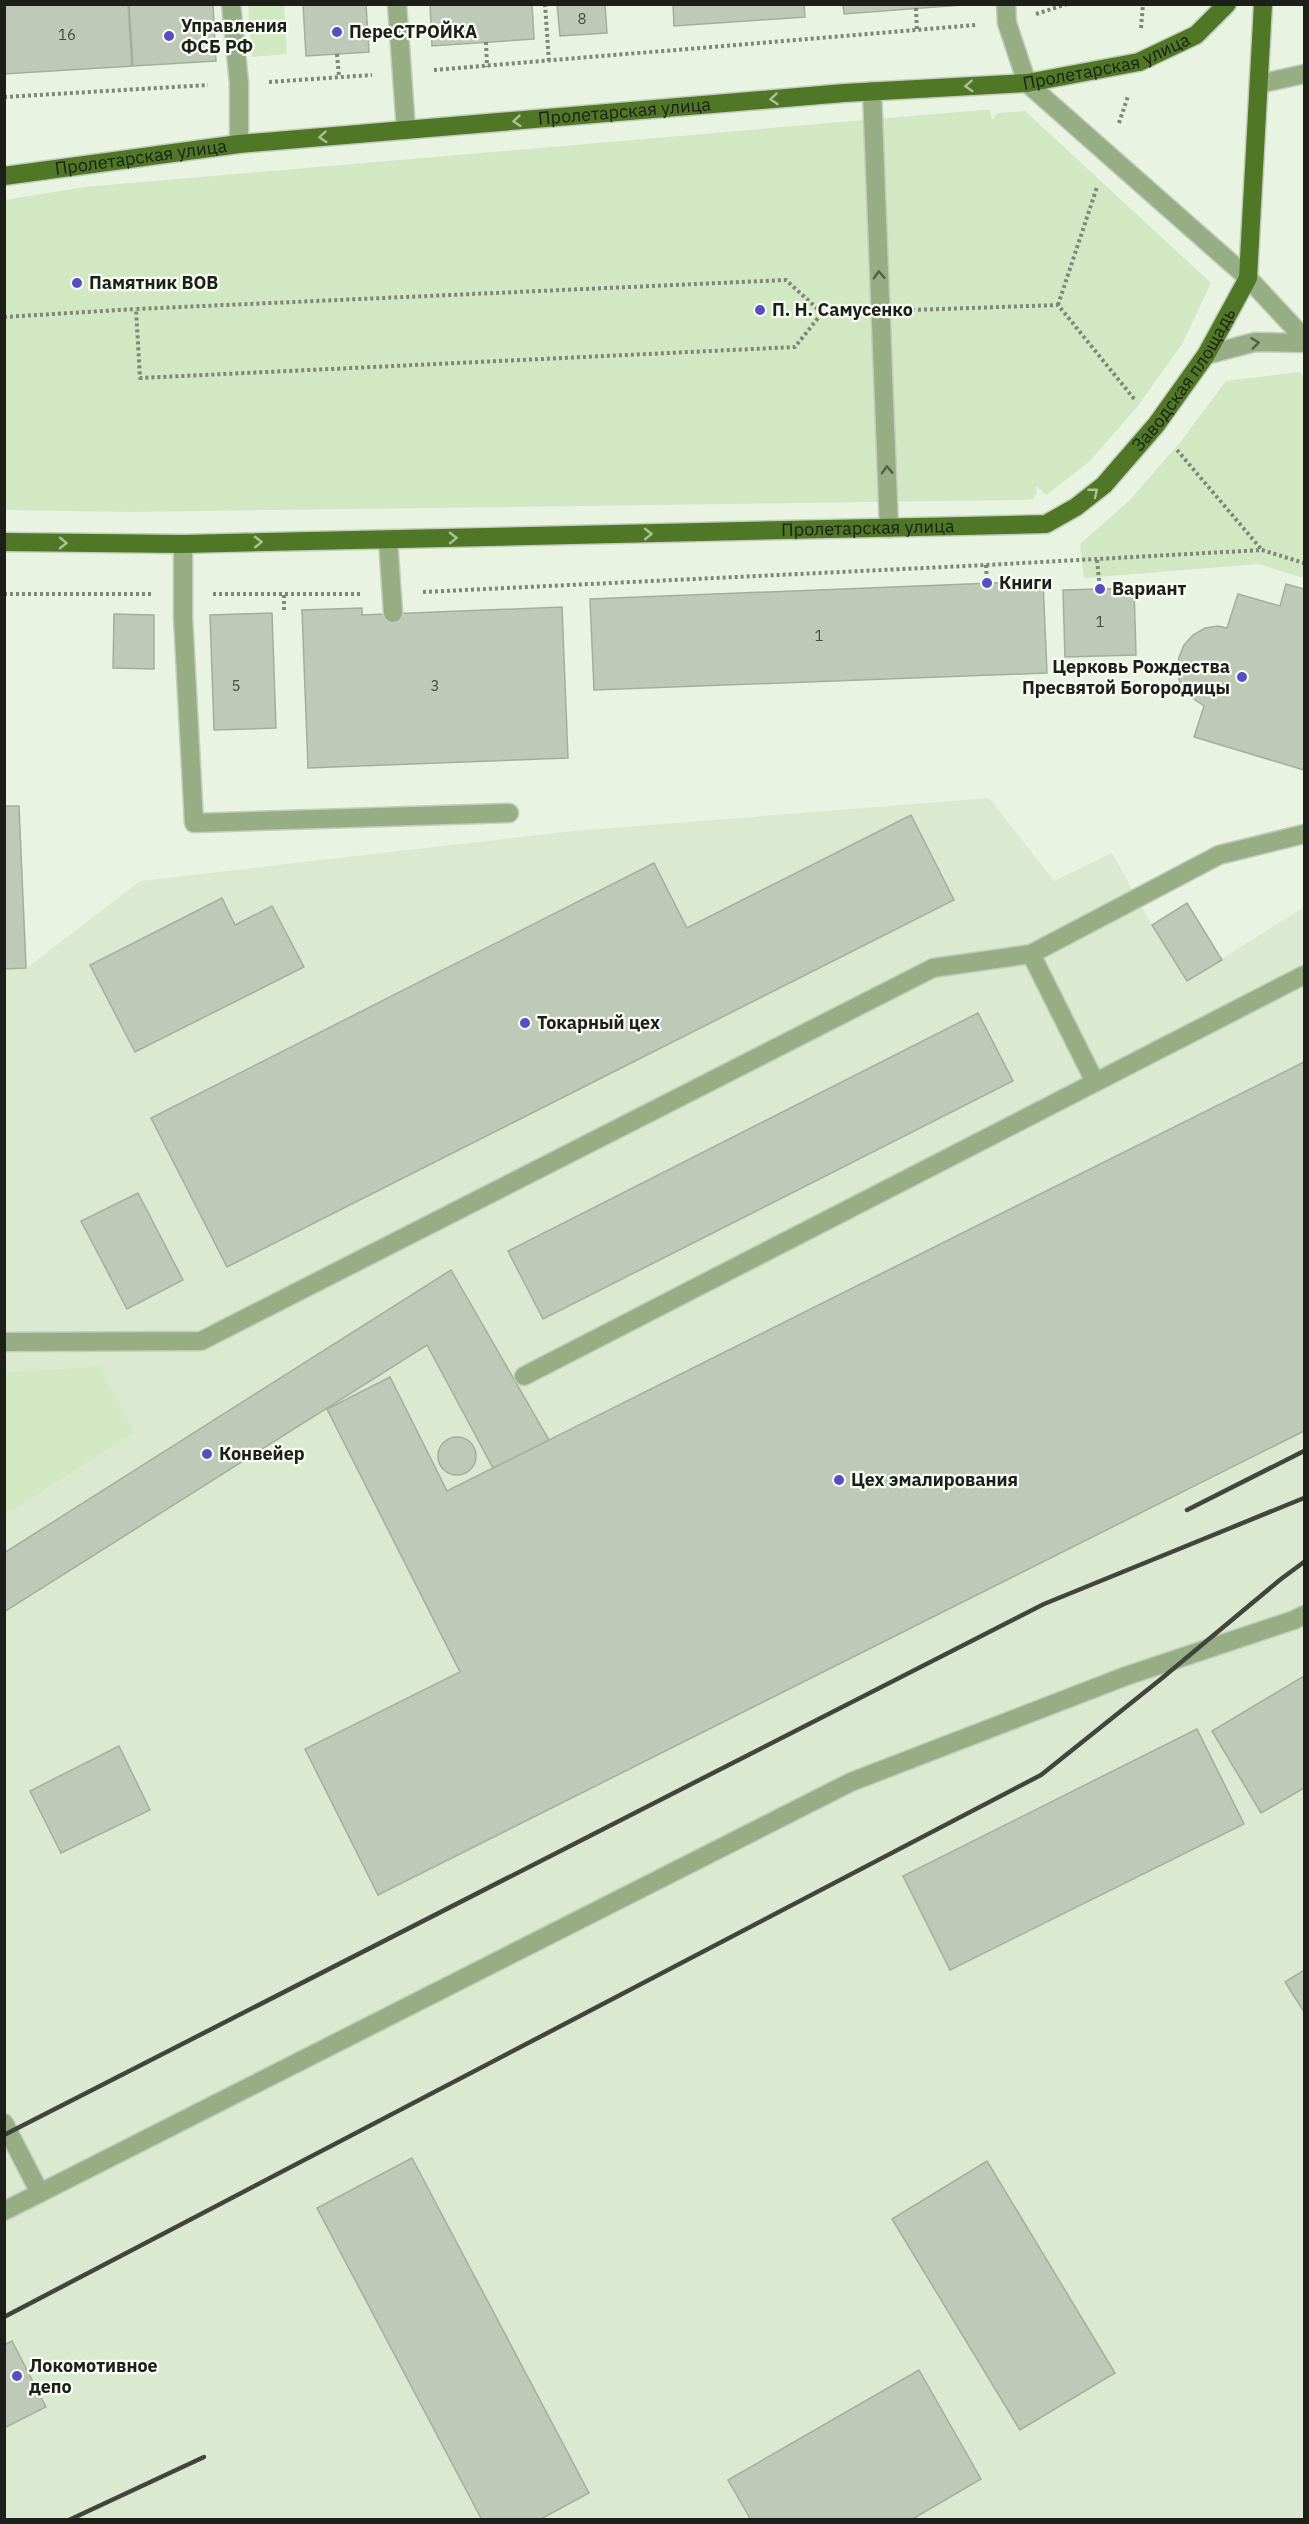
<svg xmlns="http://www.w3.org/2000/svg" width="1309" height="2524" font-family="'IBM Plex Sans',sans-serif">
  <rect width="100%" height="100%" fill="#e8f3e1"/>
  <!-- built -->
  <path fill="#dbe9d1" d="M989,798L1054,881L1112,853L1152,925L1187,981L1304,907V2519H5L4,806H19L27,968L140,881L574,831Z"/>
  <!-- green -->
  <g fill="#d2e8c2">
    <path d="M248,5H284L287,54L252,57Z"/>
    <path d="M982,110H990L992,120L997,113L1025,111L1211,283L1182,344L1137,407L1089,462L1046,495L1036,486L1037,493L1033,499L1024,500L131,512L5,510V200L84,187Z"/>
    <path d="M1299,372L1304,378V578L1259,564L1084,578L1080,544L1130,500L1182,440L1226,381Z"/>
    <path d="M99,1367L134,1432L5,1515V1372Z"/>
  </g>
  <!-- building -->
  <g fill="#bfc9b8" stroke="#a4ae9d" stroke-width="1.5">
    <path d="M4,4H128L132,66L4,74Z"/>
    <path d="M129,4H213L216,61L133,66Z"/>
    <path d="M303,4H366L369,52L306,56Z"/>
    <path d="M430,4H532L534,39L432,46Z"/>
    <path d="M557,4H605L607,33L560,36Z"/>
    <path d="M673,4H804L805,17L674,26Z"/>
    <path d="M843,4H975L844,14Z"/>
    <path d="M1043,581L1047,673L594,690L590,599Z"/>
    <path d="M1286,584L1304,589V770L1194,737L1204,706L1188,695L1180,683L1177,671L1179,657L1184,645L1193,635L1205,628L1218,626L1227,628L1238,594L1280,606Z"/>
    <path d="M1134,588L1136,655L1065,657L1063,590Z"/>
    <path d="M562,607L568,758L308,768L302,610L362,608V615Z"/>
    <path d="M272,613L276,728L214,730L210,615Z"/>
    <path d="M114,614L154,615V669L113,668Z"/>
    <path d="M4,806H19L26,968L4,969Z"/>
    <path d="M911,815L954,900L227,1267L151,1118L654,863L687,928Z"/>
    <path d="M222,898L235,925L272,906L304,967L135,1052L90,965Z"/>
    <path d="M1187,903L1222,960L1187,981L1152,925Z"/>
    <path d="M978,1013L1013,1081L543,1319L508,1251Z"/>
    <path d="M1304,1062V1431L378,1895L305,1749L460,1672L327,1409L390,1377L447,1491Z"/>
    <path d="M138,1193L183,1280L127,1309L81,1221Z"/>
    <path d="M451,1270L549,1440L493,1468L427,1345L4,1612V1553Z"/>
    <circle cx="457" cy="1456" r="19"/>
    <path d="M1304,1676V1788L1261,1813L1212,1731Z"/>
    <path d="M1197,1729L1244,1824L950,1970L903,1876Z"/>
    <path d="M119,1746L150,1810L61,1853L30,1791Z"/>
    <path d="M1304,1970V2012L1285,1982Z"/>
    <path d="M412,2158L589,2493L539,2520H482L317,2208Z"/>
    <path d="M987,2161L1115,2373L1020,2430L892,2219Z"/>
    <path d="M12,2341L46,2407L4,2428V2345Z"/>
    <path d="M919,2370L981,2479L911,2520H751L728,2480Z"/>
  </g>
  <g fill="none" stroke-linecap="round" stroke-linejoin="round">
    <!-- minor casing -->
    <g stroke="#c3cdbd" stroke-width="21">
      <g id="minor">
        <path d="M231,4L239,83V144"/>
        <path d="M397,4L406,130"/>
        <path d="M1006,4L1007,23L1027,83L1248,278L1304,338"/>
        <path d="M1259,84L1304,74"/>
        <path d="M872,91L889,528"/>
        <path d="M1206,355L1255,342L1304,343"/>
        <path d="M388,540L393,613"/>
        <path d="M183,544V617L194,823L509,813"/>
        <path d="M1095,1082L1031,954L1219,855L1304,834"/>
        <path d="M4,1342L201,1341L933,968L1031,954"/>
        <path d="M524,1376L1304,975"/>
        <path d="M4,2123L40,2193L851,1782L1126,1676L1294,1620L1304,1615"/>
        <path d="M4,2211L40,2193"/>
      </g>
    </g>
    <!-- major casing -->
    <g stroke="#c3cdbd" stroke-width="21">
      <g id="major">
        <path id="s1" d="M4,176L239,144L844,93L1027,83L1139,62L1196,35L1227,4"/>
        <path id="s2" d="M4,542L183,544L1046,524L1076,507L1104,485L1156,425L1206,355L1248,278L1263,4"/>
      </g>
    </g>
    <!-- path -->
    <g stroke="#7f867a" stroke-width="4" stroke-dasharray="3 3" stroke-linecap="butt">
      <path d="M545,4L549,62"/>
      <path d="M916,8L917,31"/>
      <path d="M1036,14L1067,4"/>
      <path d="M1141,28L1143,4"/>
      <path d="M486,42L487,67"/>
      <path d="M337,54L339,77"/>
      <path d="M434,70L976,25"/>
      <path d="M269,82L372,75"/>
      <path d="M4,97L208,85"/>
      <path d="M1119,123L1128,96"/>
      <path d="M1058,305L1097,187"/>
      <path d="M912,310L1058,305L1135,400"/>
      <path d="M822,313L786,280L136,309L140,378L795,347L822,313L851,312"/>
      <path d="M4,317L136,309"/>
      <path d="M1177,450L1262,550"/>
      <path d="M1097,560L1100,589"/>
      <path d="M986,565L987,583"/>
      <path d="M423,592L986,565L1262,550L1304,563"/>
      <path d="M4,594H152"/>
      <path d="M213,594H362"/>
      <path d="M284,595V611"/>
    </g>
    <!-- minor -->
    <use href="#minor" stroke="#97ae85" stroke-width="18"/>
    <!-- major -->
    <use href="#major" stroke="#4f7725" stroke-width="18"/>
    <!-- rail -->
    <g stroke="#41453d" stroke-width="4.5">
      <path d="M1187,1510L1304,1451"/>
      <path d="M4,2135L1044,1604L1304,1498"/>
      <path d="M4,2317L1041,1775L1161,1679L1281,1579L1304,1562"/>
      <path d="M69,2520L204,2457"/>
    </g>
  </g>
  <!-- one-way arrows -->
  <defs><path id="oneway-chevron" d="M-2-3.5L2.5 0L-2 3.5" fill="none" stroke-width="1.6" stroke-linecap="round" stroke-linejoin="round" transform="scale(1.5)"/></defs>
  <g stroke="#acc197">
    <use href="#oneway-chevron" transform="translate(969 86) rotate(177)"/>
    <use href="#oneway-chevron" transform="translate(774 99) rotate(175)"/>
    <use href="#oneway-chevron" transform="translate(517 121) rotate(175)"/>
    <use href="#oneway-chevron" transform="translate(323 137) rotate(175)"/>
    <use href="#oneway-chevron" transform="translate(1094 492) rotate(-39)"/>
    <use href="#oneway-chevron" transform="translate(648 534) rotate(-1)"/>
    <use href="#oneway-chevron" transform="translate(453 538) rotate(-1)"/>
    <use href="#oneway-chevron" transform="translate(258 542) rotate(-1)"/>
    <use href="#oneway-chevron" transform="translate(63 543) rotate(1)"/>
  </g>
  <g stroke="#54604a">
    <use href="#oneway-chevron" transform="translate(879 275) rotate(-92)"/>
    <use href="#oneway-chevron" transform="translate(1255 343) rotate(-7)"/>
    <use href="#oneway-chevron" transform="translate(887 470) rotate(-92)"/>
  </g>
  <!-- markers -->
  <g fill="#584dc5" stroke="#f8fef4" stroke-width="2">
    <circle cx="337" cy="32" r="6"/>
    <circle cx="169" cy="36" r="6"/>
    <circle cx="77" cy="283" r="6"/>
    <circle cx="760" cy="310" r="6"/>
    <circle cx="987" cy="583" r="6"/>
    <circle cx="1100" cy="589" r="6"/>
    <circle cx="1242" cy="677" r="6"/>
    <circle cx="525" cy="1023" r="6"/>
    <circle cx="207" cy="1454" r="6"/>
    <circle cx="839" cy="1480" r="6"/>
    <circle cx="17" cy="2376" r="6"/>
  </g>
  <g text-anchor="middle" stroke-width="4.5" stroke-linejoin="round" paint-order="stroke">
    <!-- number labels -->
    <g font-size="15" fill="#464a42">
      <text x="582" y="24">8</text>
      <text x="67" y="40">16</text>
      <text x="1100" y="627">1</text>
      <text x="819" y="641">1</text>
      <text x="236" y="691">5</text>
      <text x="435" y="691">3</text>
    </g>
    <!-- poi labels -->
    <g font-size="18" font-weight="bold" fill="#1d201a" stroke="#f8fef4" text-anchor="start">
      <text x="181" y="32">Управления<tspan x="181" dy="21">ФСБ РФ</tspan></text>
      <text x="349" y="38">ПереСТРОЙКА</text>
      <text x="89" y="289">Памятник ВОВ</text>
      <text x="772" y="316">П. Н. Самусенко</text>
      <text x="999" y="589">Книги</text>
      <text x="1112" y="595">Вариант</text>
      <text x="1230" y="673" text-anchor="end">Церковь Рождества<tspan x="1230" dy="21">Пресвятой Богородицы</tspan></text>
      <text x="537" y="1029">Токарный цех</text>
      <text x="219" y="1460">Конвейер</text>
      <text x="851" y="1486">Цех эмалирования</text>
      <text x="29" y="2372">Локомотивное<tspan x="29" dy="21">депо</tspan></text>
    </g>
    <!-- street labels -->
    <g font-size="18" fill="#1d201a" stroke="#f8fef4">
      <text dy="6" stroke="none"><textPath href="#s1" startOffset="1110">Пролетарская улица</textPath></text>
      <text dy="6" stroke="none"><textPath href="#s1" startOffset="624">Пролетарская улица</textPath></text>
      <text dy="6" stroke="none"><textPath href="#s1" startOffset="138">Пролетарская улица</textPath></text>
      <text dy="6" stroke="none"><textPath href="#s2" startOffset="1245">Заводская площадь</textPath></text>
      <text dy="6" stroke="none"><textPath href="#s2" startOffset="864">Пролетарская улица</textPath></text>
    </g>
  </g>
  <!-- border -->
  <rect width="1309" height="2524" fill="none" stroke="#1d201a" stroke-width="12"/>
</svg>
